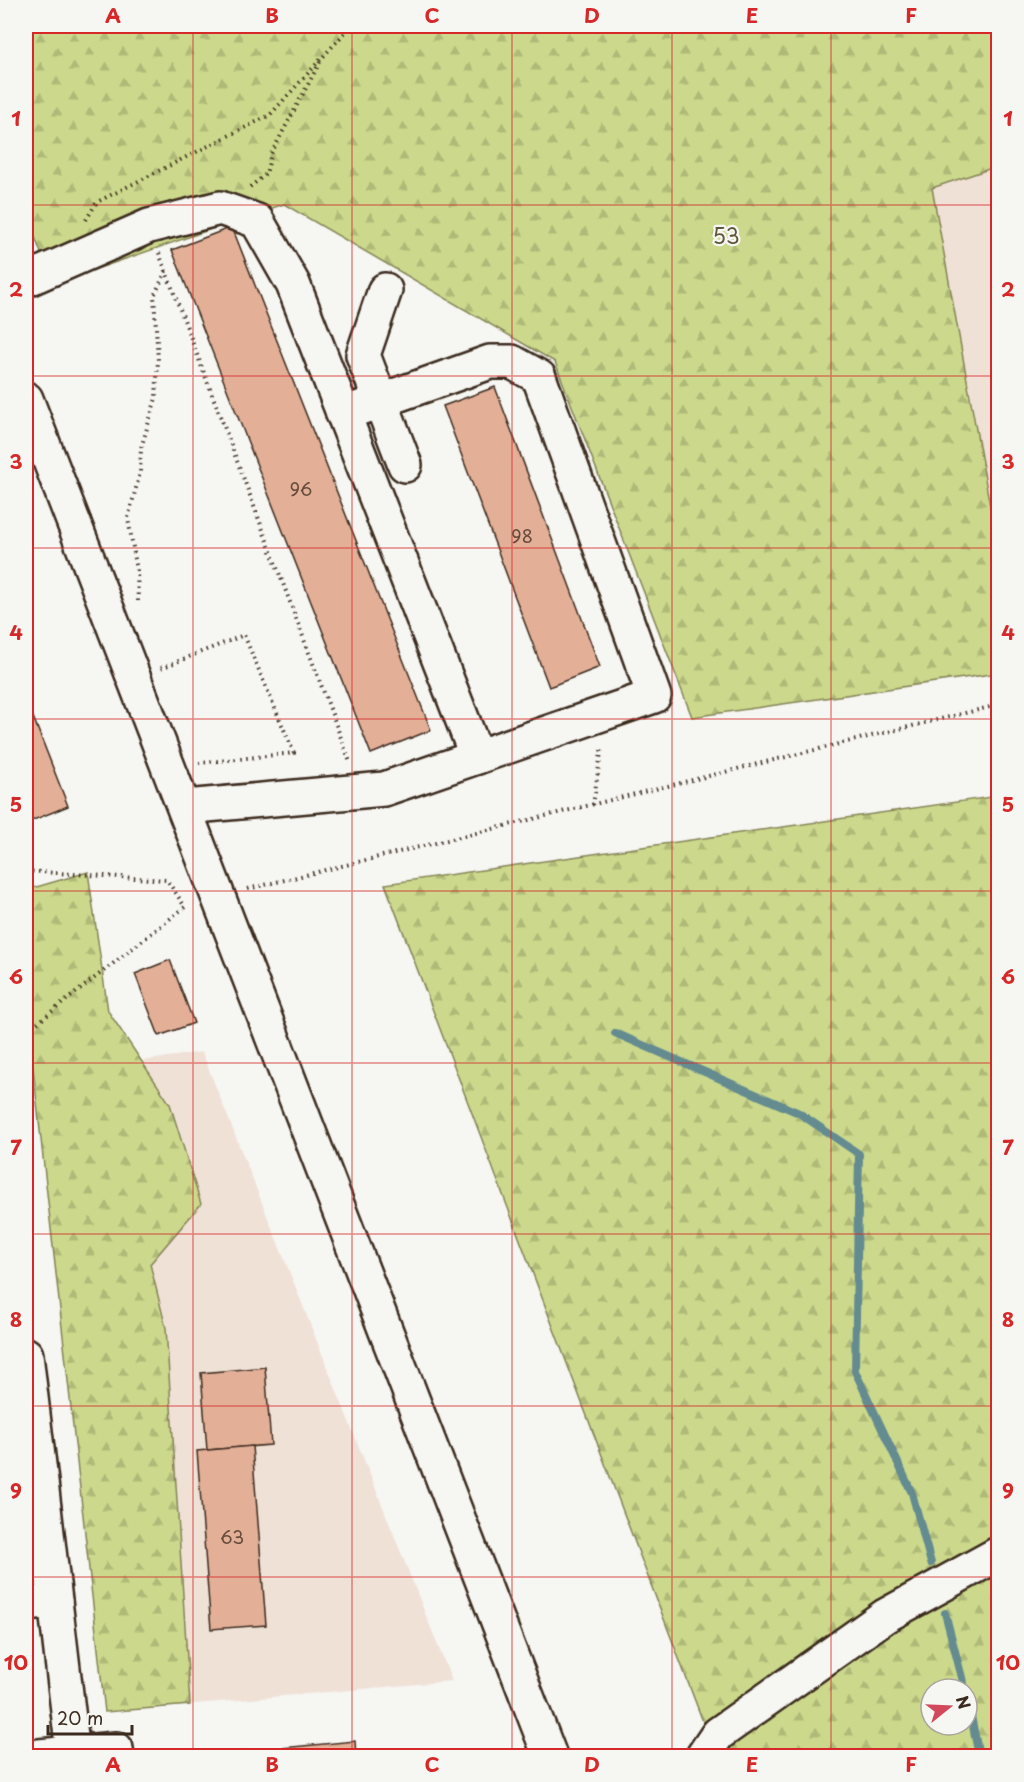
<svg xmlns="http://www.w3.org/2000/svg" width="1024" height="1782" font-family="'Playpen Sans',sans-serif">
  <defs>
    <pattern id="forest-firs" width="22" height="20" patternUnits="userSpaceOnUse" patternTransform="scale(1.5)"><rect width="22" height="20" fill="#ccd98c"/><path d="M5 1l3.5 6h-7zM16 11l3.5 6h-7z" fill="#b0ba78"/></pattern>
  </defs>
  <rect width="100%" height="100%" fill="#f6f6f2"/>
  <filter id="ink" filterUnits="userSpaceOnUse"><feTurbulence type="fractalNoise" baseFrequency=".0167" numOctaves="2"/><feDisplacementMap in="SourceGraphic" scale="12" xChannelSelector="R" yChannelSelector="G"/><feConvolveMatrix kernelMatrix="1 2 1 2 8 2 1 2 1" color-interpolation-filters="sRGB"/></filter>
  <g filter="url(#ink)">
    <!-- built -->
    <g fill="#f0e1d7">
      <path d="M998,166V550L932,188Z"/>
      <path d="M202,1052L452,1681L105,1712L35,1077Z"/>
    </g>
    <!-- forest -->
    <g fill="url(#forest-firs)" stroke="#848255" stroke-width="1.5" fill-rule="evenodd">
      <path d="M26,26H998V166L932,188L998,550V673L692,717L555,362L284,204L53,284L26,214Z"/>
      <path d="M998,796V1756H716L385,884ZM931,1689H967V1725H931Z"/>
      <path d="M88,872L108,1011L170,1104L201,1204L150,1264L166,1328L190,1705L105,1712L26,1005V890Z"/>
    </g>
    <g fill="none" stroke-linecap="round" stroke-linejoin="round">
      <!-- stream -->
      <g stroke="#638b90" stroke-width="8">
        <path d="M615,1033L799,1113L859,1154L855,1371L912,1493L931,1563"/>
        <path d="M945,1613L965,1689"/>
        <path d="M967,1696L979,1756"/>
      </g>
    </g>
    <!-- building -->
    <g fill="#e3af97" stroke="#3b2a1e" stroke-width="1.5">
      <path d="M232,227L431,730L371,754L172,250Z"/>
      <path d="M495,387L600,667L549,687L443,406Z"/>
      <path d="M26,699L68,806L26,823Z"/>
      <path d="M170,960L194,1023L159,1036L135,974Z"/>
      <path d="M265,1367L271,1445L207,1450L201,1373Z"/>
      <path d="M252,1446L266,1625L211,1629L197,1451Z"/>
      <path d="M355,1741L356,1756H197Z"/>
    </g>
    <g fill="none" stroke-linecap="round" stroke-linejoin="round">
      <!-- minor casing -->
      <g stroke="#3b2a1e" stroke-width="38">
        <g id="minor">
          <path d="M26,280L149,226L220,208L257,221L293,284L477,757"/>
          <path d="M385,290L363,355L405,465"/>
          <path d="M26,399L550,1756"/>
          <path d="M185,807L384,789L654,696L539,377L512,362H490L343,414"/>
          <path d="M26,1355L73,1753"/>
          <path d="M26,1604L55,1601"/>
          <path d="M39,1756L116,1749L117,1756"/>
          <path d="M703,1756L718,1734L885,1616L998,1554"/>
        </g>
      </g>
      <!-- path -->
      <g stroke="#3b2a1e" stroke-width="4" stroke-dasharray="1.5 4.5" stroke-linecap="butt">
        <path d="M250,187L266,174L271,154L320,62"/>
        <path d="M86,220L97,202L270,115L351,26"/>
        <path d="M159,253L350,762"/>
        <path d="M138,601L137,571L128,518L140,473L141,448L156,398L158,360L154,296L166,271"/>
        <path d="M161,668L244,635L294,753L199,763"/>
        <path d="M593,805L602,746"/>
        <path d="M26,871L167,880L185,907L26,1032"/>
        <path d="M248,889L998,705"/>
      </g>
      <!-- minor -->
      <use href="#minor" stroke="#f6f6f2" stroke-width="33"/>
    </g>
  </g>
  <!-- grid -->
  <path fill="none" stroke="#d62828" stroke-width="1.5" stroke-opacity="0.55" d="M193,26V1756M352,26V1756M512,26V1756M672,26V1756M831,26V1756M26,205H998M26,376H998M26,548H998M26,719H998M26,891H998M26,1063H998M26,1234H998M26,1406H998M26,1577H998"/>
  <g text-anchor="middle" stroke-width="4.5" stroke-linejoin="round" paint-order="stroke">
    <!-- number labels -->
    <g font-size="18" fill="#654b3c">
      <text x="301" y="496">96</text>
      <text x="522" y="543">98</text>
      <text x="232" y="1544">63</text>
    </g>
    <!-- park labels -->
    <g font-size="21" fill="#5f563a" stroke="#f6f6f2">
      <text x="726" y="244">53</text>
    </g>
  </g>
  <!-- margin -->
  <rect width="1024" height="1782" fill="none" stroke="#f6f6f2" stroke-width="66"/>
  <!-- north arrow -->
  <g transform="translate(949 1707) rotate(72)"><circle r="28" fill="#f6f6f2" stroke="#aba49d" stroke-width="1.5"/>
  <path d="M0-4.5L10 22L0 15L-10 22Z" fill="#d1495b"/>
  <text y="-9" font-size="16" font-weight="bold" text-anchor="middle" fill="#3b2a1e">N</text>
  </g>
  <!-- scale -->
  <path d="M48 1725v9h84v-9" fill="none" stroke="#3b2a1e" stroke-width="3"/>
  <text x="57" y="1725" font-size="18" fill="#3b2a1e" stroke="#f6f6f2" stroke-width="4.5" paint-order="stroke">20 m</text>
  <rect x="33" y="33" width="958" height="1716" fill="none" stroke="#d62828" stroke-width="2"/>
  <g font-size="20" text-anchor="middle" font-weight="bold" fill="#d62828">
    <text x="113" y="23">A</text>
    <text x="272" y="23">B</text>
    <text x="432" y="23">C</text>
    <text x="592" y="23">D</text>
    <text x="752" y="23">E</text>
    <text x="911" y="23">F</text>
    <text x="16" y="126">1</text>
    <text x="1008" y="126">1</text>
    <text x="16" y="297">2</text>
    <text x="1008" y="297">2</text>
    <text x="16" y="469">3</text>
    <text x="1008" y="469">3</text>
    <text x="16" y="640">4</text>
    <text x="1008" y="640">4</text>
    <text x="16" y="812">5</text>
    <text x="1008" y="812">5</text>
    <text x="16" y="984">6</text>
    <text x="1008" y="984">6</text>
    <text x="16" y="1155">7</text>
    <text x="1008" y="1155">7</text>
    <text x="16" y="1327">8</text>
    <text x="1008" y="1327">8</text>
    <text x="16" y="1498">9</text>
    <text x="1008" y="1498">9</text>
    <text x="16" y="1670">10</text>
    <text x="1008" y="1670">10</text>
    <text x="113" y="1772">A</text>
    <text x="272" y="1772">B</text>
    <text x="432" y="1772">C</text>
    <text x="592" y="1772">D</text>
    <text x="752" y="1772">E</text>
    <text x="911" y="1772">F</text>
  </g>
</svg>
